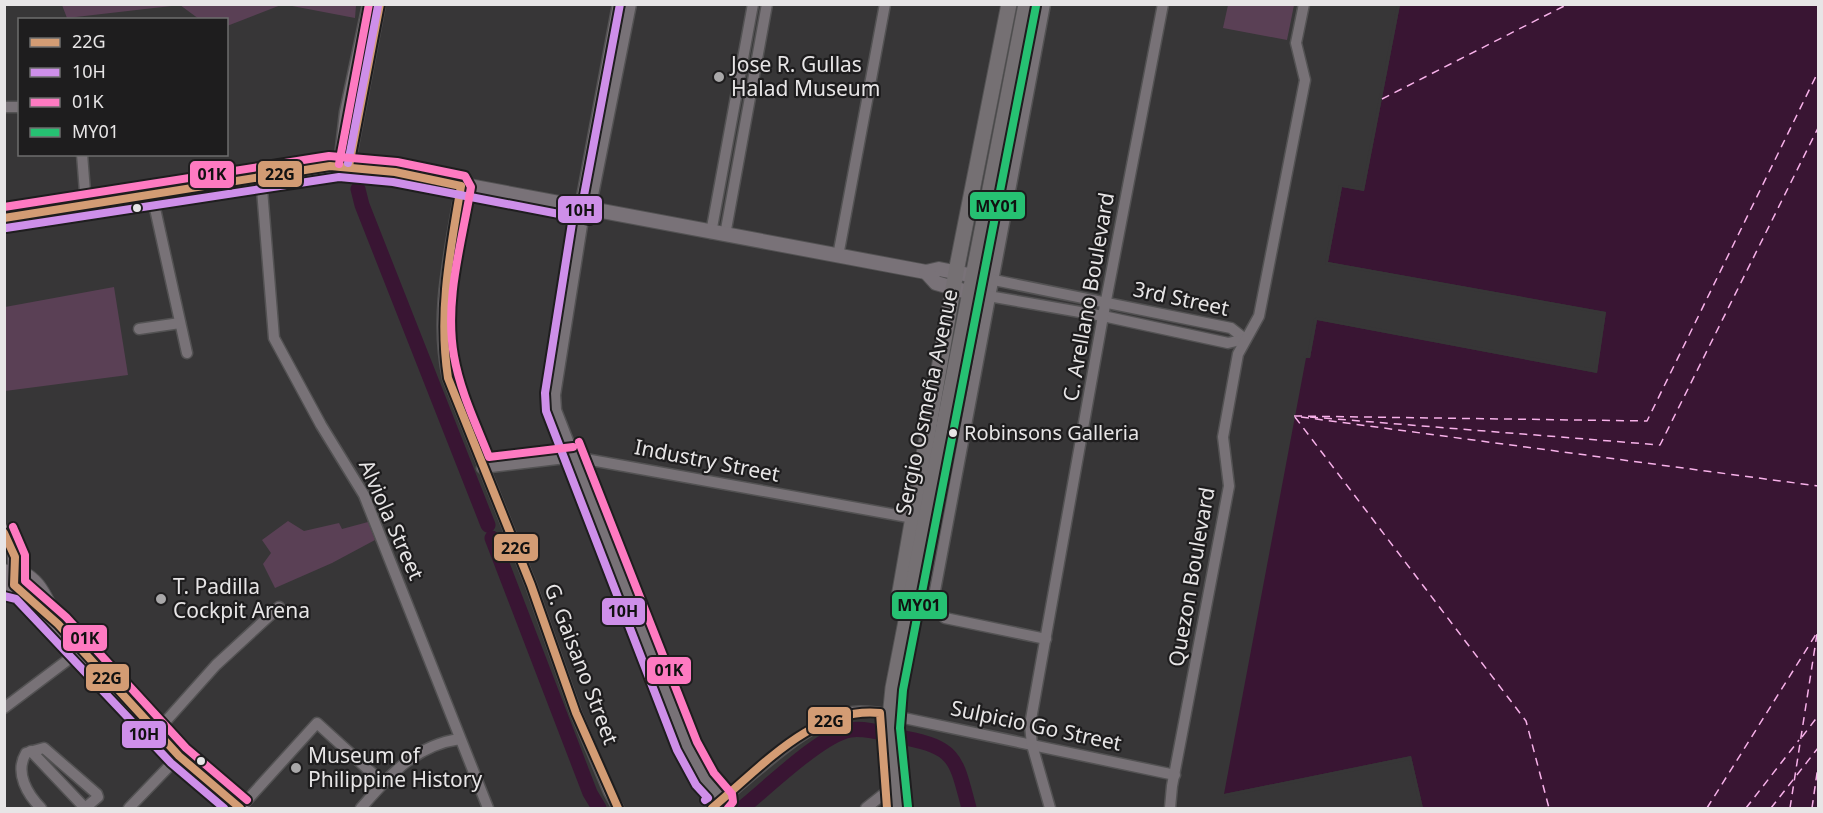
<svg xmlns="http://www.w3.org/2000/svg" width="1823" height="813" font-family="'Noto Sans',sans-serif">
  <rect width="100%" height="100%" fill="#373637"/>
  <!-- green -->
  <g fill="#5a4055">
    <path d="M62,5H281L227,26L226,20L199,19L180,5L67,18Z"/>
    <path d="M287,5H356L355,18Z"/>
    <path d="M1228,5H1294L1287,40L1223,28Z"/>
    <path d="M114,287L128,375L5,391V307Z"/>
    <path d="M288,521L304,531L339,523L342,529L368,522L375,540L332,563L275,588L263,564L271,553L262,540Z"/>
  </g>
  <!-- water -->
  <path fill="#391533" d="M1400,5H1818V808H1423L1411,756L1224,794L1306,358H1310L1317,320L1597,373L1606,312L1328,262L1342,187L1364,191Z"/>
  <!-- pier -->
  <g fill="#373637">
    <path d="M1397,4L1400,5L1364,191L1342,187L1328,262L1606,312L1597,373L1317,320L1310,358L1303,357L1307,355L1314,319L1317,317L1595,369L1603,314L1325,264L1339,185L1362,187Z"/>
    <path d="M1411,756L1423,808H1420L1409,760L1224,797V794Z"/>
  </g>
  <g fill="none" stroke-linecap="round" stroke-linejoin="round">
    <!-- river -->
    <g stroke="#391533" stroke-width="15">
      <path d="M358,189L362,205L488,525"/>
      <path d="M492,538L590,793L599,808"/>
      <path d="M742,808C766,789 821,735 850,730C866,727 889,735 905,738C957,748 956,760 969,808"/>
    </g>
    <!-- ferry -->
    <g stroke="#f7b1e9" stroke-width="1.5" stroke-dasharray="8 6" stroke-linecap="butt">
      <path d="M1382,99L1568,4"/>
      <path d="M1294,416L1647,421L1818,72"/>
      <path d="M1295,417L1526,721L1549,808"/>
      <path d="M1301,417L1818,486"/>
      <path d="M1310,417L1660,445L1818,128"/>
      <path d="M1818,630V623"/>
      <path d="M1802,737L1818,716"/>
      <path d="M1707,808L1818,631"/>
      <path d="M1746,808L1799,740"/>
      <path d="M1771,808L1818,748"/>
      <path d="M1790,808L1817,634"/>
      <path d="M1812,808L1818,766"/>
    </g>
    <!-- minor casing -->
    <g stroke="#535253" stroke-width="13">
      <g id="minor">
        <path d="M618,4L580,208L582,225L555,395L556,410L687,746L705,779L723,799"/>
        <path d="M1045,4L934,596L936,608L945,618L1046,639"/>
        <path d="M4,107H20"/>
        <path d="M82,154L86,205"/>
        <path d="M339,166L345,112L368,4"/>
        <path d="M349,166L380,4"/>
        <path d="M261,177L274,338L321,425L364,495L488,808"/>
        <path d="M461,186C451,250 434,313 448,378L531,585L576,713L609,792L618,808"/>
        <path d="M152,195L187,353"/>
        <path d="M589,215L631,4"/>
        <path d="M711,233L753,4"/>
        <path d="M725,235L767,4"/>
        <path d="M838,256L885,4"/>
        <path d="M974,276L1231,328L1245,339"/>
        <path d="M971,293L1103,316L1228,343L1245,339"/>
        <path d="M139,329L180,323"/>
        <path d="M482,468L574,457L919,519"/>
        <path d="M4,708L81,650"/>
        <path d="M157,731L216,665L279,607"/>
        <path d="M31,751L85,808"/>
        <path d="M41,808C28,795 14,773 26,753L44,748L97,794L98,797L85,808"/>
        <path d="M129,808L179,756"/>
        <path d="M240,808L317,723L383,783"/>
        <path d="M361,808C389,776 415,745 460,739"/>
        <path d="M712,808C749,779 803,724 848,713C858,710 870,712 880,713L1175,775"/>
        <path d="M866,808L885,793"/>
        <path d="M1050,808L1032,745L1030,725L1103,316L1163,4"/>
        <path d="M1170,808L1172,786L1229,486L1223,437L1238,354L1259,316L1305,80L1296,43L1304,4"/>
      </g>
    </g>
    <!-- major casing -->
    <g stroke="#535253" stroke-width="16">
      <g id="major">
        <path d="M4,218L330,166L395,172L926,272L939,269L974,276"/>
        <path d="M926,272L936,283L971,293"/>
        <path d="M4,532L15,551V578"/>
        <path d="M4,572C35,567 46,597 56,621"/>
        <path d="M4,585H14L23,591L179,756L240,808"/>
      </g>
    </g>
    <!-- highway casing -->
    <g stroke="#535253" stroke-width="17">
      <g id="highway">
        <path d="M899,597L956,272L1009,4"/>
        <path d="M898,808L889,728L893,688L1026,4"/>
      </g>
    </g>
    <!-- minor -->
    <use href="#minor" stroke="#787277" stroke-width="10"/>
    <!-- major -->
    <use href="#major" stroke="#797278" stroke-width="14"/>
    <!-- highway -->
    <use href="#highway" stroke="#757073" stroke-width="15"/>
    <!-- bus-1 casing -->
    <g stroke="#1e1d1e" stroke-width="12">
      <g id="bus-1">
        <path d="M349,166L380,4"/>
        <path d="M4,218L330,166L395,172L461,186C450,251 438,313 448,378L531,585L576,713L618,808"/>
        <path d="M4,533L15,557L14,585L58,624L179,756L240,808"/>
        <path d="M712,808C760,769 813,706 880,713L887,808"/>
      </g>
    </g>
    <!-- bus-2 casing -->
    <g stroke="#1e1d1e" stroke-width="12">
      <g id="bus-2">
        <path d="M620,4L582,206L572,223L545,393L546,411L677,750L696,785L708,798L705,800"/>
        <path d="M348,163L378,6"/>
        <path d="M6,228L339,177L393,182L590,220"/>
        <path d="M4,596L16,599L171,763L224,808"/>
      </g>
    </g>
    <!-- bus-3 casing -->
    <g stroke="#1e1d1e" stroke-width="12">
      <g id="bus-3">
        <path d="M339,164L369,4"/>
        <path d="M4,207L329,156L397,162L465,176L471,187C462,242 444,300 454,356C460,391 476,424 489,457L573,447"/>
        <path d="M579,442L697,742L714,773L732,794L733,802L728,808"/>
        <path d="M13,527L25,555V581L66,617L186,748L247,800"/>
      </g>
    </g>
    <!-- bus-4 casing -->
    <g stroke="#1e1d1e" stroke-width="12">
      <path id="bus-4" d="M908,807L900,728L903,690L1036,6"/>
    </g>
    <!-- bus-1 -->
    <use href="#bus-1" stroke="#d39c74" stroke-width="8"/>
    <!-- bus-2 -->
    <use href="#bus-2" stroke="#ce8fe9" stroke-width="8"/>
    <!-- bus-3 -->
    <use href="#bus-3" stroke="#fe7ac1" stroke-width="8"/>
    <!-- bus-4 -->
    <use href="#bus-4" stroke="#26c172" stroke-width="8"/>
  </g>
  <!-- markers -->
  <g fill="#a9a8a9" stroke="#1e1d1e" stroke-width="2">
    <circle cx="719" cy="77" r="6"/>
    <circle cx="161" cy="599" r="6"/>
    <circle cx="296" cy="768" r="6"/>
  </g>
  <g fill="#e7e5e6" stroke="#1e1d1e" stroke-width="2">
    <circle cx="137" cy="208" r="5"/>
    <circle cx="953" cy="433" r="5"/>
    <circle cx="201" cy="761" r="5"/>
  </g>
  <g text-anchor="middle" stroke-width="4.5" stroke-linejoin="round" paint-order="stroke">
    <!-- bus labels -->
    <g font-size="20" fill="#e7e5e6" stroke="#1e1d1e" text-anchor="start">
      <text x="964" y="440">Robinsons Galleria</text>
    </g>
    <!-- poi labels -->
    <g font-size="21" fill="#e7e5e6" stroke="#1e1d1e" text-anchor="start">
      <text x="731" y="72">Jose R. Gullas<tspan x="731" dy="24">Halad Museum</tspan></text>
      <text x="173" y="594">T. Padilla<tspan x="173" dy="24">Cockpit Arena</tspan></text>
      <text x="308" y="763">Museum of<tspan x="308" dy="24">Philippine History</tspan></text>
    </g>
    <!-- street labels -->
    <g font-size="21" fill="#e7e5e6" stroke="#1e1d1e">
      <text transform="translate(1089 297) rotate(-80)" y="7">C. Arellano Boulevard</text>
      <text transform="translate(1181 299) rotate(12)" y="7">3rd Street</text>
      <text transform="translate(927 402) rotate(-78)" y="7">Sergio Osmeña Avenue</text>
      <text transform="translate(707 461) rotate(11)" y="7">Industry Street</text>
      <text transform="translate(391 520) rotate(66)" y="7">Alviola Street</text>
      <text transform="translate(1192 577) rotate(-80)" y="7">Quezon Boulevard</text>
      <text transform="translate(581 664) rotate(69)" y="7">G. Gaisano Street</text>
      <text transform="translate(1036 726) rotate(12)" y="7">Sulpicio Go Street</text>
    </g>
  </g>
  <g stroke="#1e1d1e" stroke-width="2">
    <rect x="257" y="160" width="46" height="28" rx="6" fill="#d39c74"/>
    <rect x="189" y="160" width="46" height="29" rx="6" fill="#fe7ac1"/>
    <rect x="969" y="191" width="57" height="29" rx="6" fill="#26c172"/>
    <rect x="557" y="195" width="46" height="29" rx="6" fill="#ce8fe9"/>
    <rect x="493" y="533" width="46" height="29" rx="6" fill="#d39c74"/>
    <rect x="891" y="591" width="57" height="29" rx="6" fill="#26c172"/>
    <rect x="601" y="597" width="45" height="29" rx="6" fill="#ce8fe9"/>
    <rect x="62" y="624" width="46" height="28" rx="6" fill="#fe7ac1"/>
    <rect x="646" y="656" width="46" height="29" rx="6" fill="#fe7ac1"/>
    <rect x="85" y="663" width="45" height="29" rx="6" fill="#d39c74"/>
    <rect x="807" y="706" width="45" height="29" rx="6" fill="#d39c74"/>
    <rect x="121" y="720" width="46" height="29" rx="6" fill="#ce8fe9"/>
  </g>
  <g font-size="16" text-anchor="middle" font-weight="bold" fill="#111">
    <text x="280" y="180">22G</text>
    <text x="212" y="180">01K</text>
    <text x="997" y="212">MY01</text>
    <text x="580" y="216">10H</text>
    <text x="516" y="554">22G</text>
    <text x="919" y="611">MY01</text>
    <text x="623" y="617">10H</text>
    <text x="85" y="644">01K</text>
    <text x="669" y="676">01K</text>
    <text x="107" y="684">22G</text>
    <text x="829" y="727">22G</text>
    <text x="144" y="740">10H</text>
  </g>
  <!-- border -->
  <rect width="1823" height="813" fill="none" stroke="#e7e5e6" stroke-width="12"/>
  <!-- legend -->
  <rect x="18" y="18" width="210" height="138" fill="#1e1d1e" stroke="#6e6d6e" stroke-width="1.5"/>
  <rect x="30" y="38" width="30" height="9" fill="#d39c74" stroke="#6e6d6e" stroke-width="1.5"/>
  <text x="72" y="48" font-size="18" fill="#e7e5e6">22G</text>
  <rect x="30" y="68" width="30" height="9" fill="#ce8fe9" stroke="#6e6d6e" stroke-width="1.5"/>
  <text x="72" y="78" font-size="18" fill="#e7e5e6">10H</text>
  <rect x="30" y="98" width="30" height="9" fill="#fe7ac1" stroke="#6e6d6e" stroke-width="1.5"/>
  <text x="72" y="108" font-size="18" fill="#e7e5e6">01K</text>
  <rect x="30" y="128" width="30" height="9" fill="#26c172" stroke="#6e6d6e" stroke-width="1.5"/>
  <text x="72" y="138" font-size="18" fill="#e7e5e6">MY01</text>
</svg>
